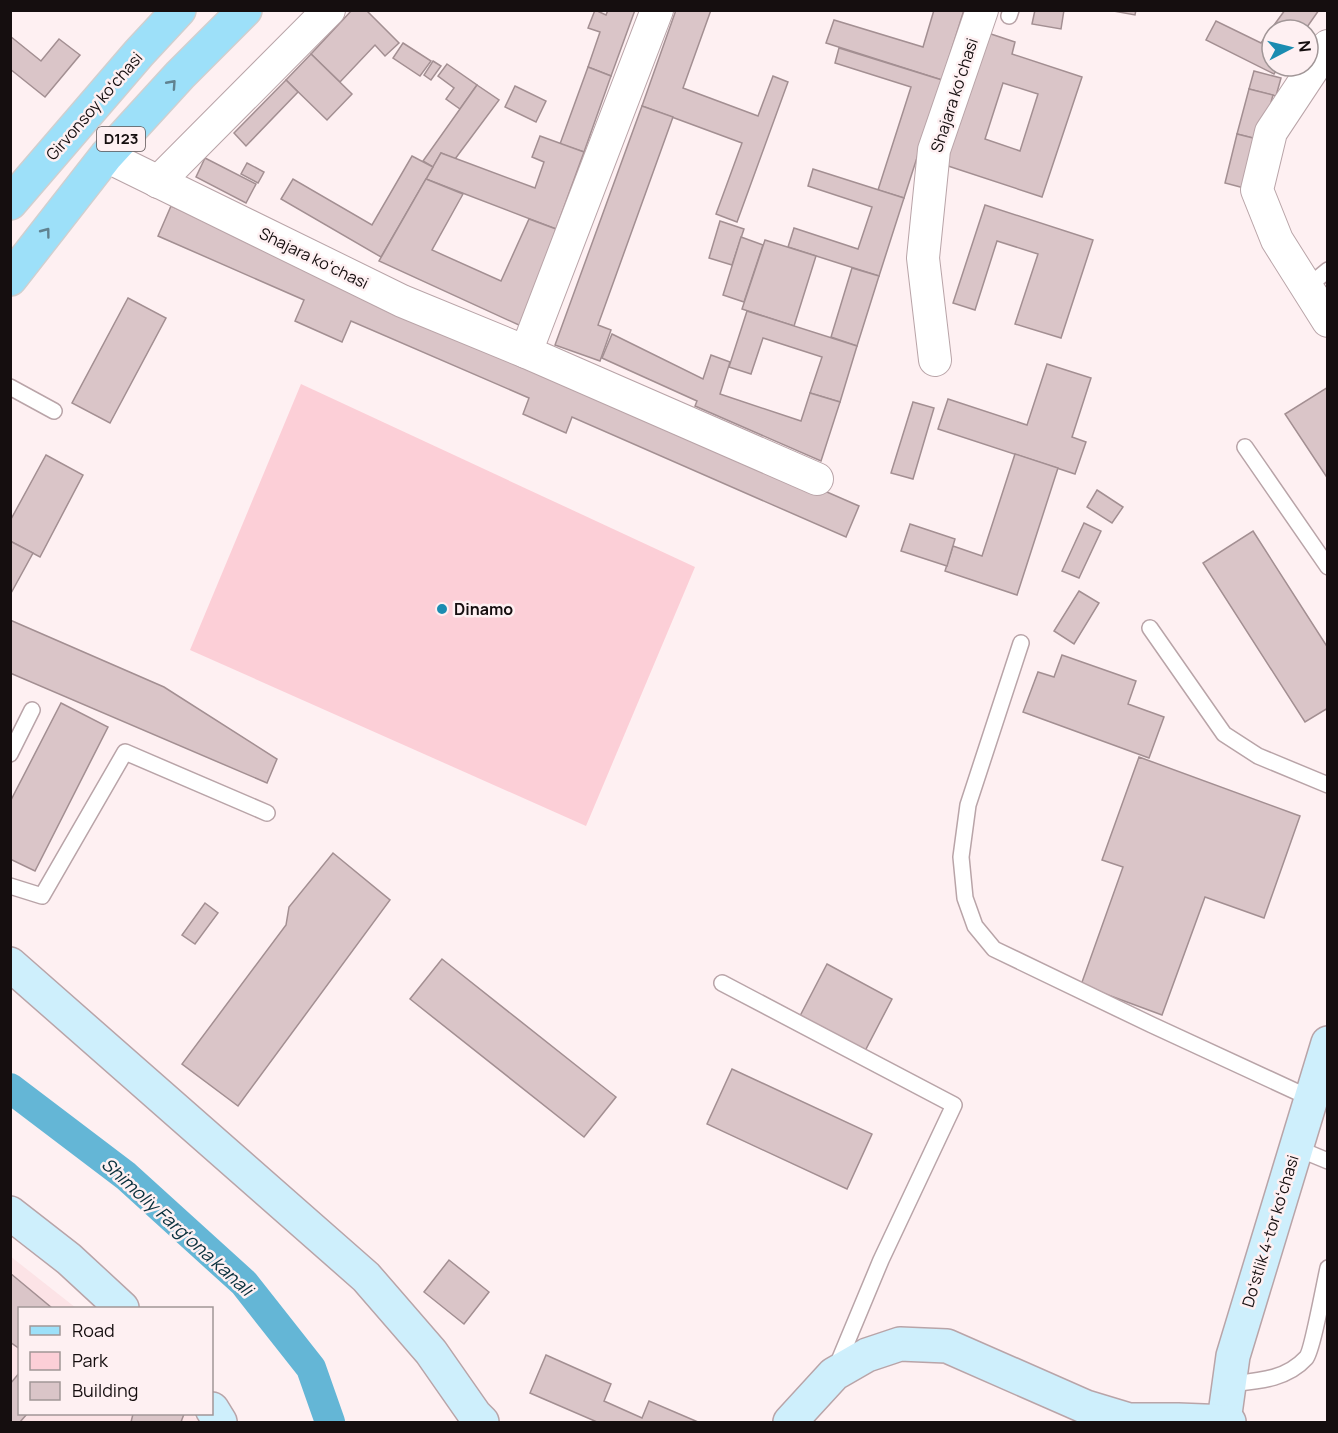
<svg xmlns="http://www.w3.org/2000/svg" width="1338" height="1433" font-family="Manrope,sans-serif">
  <rect width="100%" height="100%" fill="#fef0f2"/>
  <!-- built -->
  <path fill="#fce3e6" d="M10,1256L76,1308H20V1414H192L200,1422H11Z"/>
  <!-- green -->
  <path fill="#fccfd7" d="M301,384L695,567L586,826L190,650Z"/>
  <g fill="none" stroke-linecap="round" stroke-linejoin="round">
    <!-- canal -->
    <path stroke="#64b6d6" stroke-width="30" d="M10,1088L126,1176L244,1283L311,1368L330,1422"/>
  </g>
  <!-- building -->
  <g fill="#dac5c8" stroke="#a38f92" stroke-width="1.5" fill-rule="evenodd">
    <path d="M352,10H366L399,43L385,56L375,45L340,82L311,54Z"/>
    <path d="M595,10L606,15L608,10H635L611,76L588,67L600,32L588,28Z"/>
    <path d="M676,10H711L683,88L758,116L773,76L788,82L737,222L716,214L742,143L642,106Z"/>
    <path d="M934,10H964L942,80L826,43L834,20L923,47Z"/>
    <path d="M1035,10H1064L1061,29L1032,24Z"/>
    <path d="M1108,10H1136L1135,15Z"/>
    <path d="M1285,10H1319L1305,30H1272V66H1279L1274,74L1206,40L1216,21L1261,43Z"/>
    <path d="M988,33L1015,42L1012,54L1082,77L1042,197L945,165ZM1003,83L1038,94L1020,151L985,139Z"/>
    <path d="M10,36L41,61L59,39L80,55L45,97L10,69Z"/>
    <path d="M403,43L431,61L420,76L393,58Z"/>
    <path d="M839,48L942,80L904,198L878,190L911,87L835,63Z"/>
    <path d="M311,54L352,94L327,120L286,80Z"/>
    <path d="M433,61L441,66L431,80L424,75Z"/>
    <path d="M447,64L477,85L460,109L446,99L454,88L438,76Z"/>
    <path d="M588,67L611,76L584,152L560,144Z"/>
    <path d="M1254,71L1281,78L1276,96L1249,89Z"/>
    <path d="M286,80L298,92L246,146L234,133Z"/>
    <path d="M477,85L499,100L455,159L441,153L433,167L423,161Z"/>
    <path d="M515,86L546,101L536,122L505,107Z"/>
    <path d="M1249,89L1273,95L1261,140L1237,134Z"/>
    <path d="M642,106L673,117L598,325L611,330L600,361L555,345Z"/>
    <path d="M1237,134L1261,140L1248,189L1225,183Z"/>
    <path d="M540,136L584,152L556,229L426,179L441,153L535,188L544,162L532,157Z"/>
    <path d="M412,156L433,167L381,257L281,199L293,179L372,225Z"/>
    <path d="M205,158L256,184L246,203L196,177Z"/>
    <path d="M247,163L264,172L258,183L241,174Z"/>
    <path d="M813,169L904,198L879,276L788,247L794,228L858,249L872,207L808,186Z"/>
    <path d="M426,179L463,194L432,250L501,281L529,219L556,229L521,326L379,261Z"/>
    <path d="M985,205L1093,240L1061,338L1015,324L1038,254L997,241L975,310L953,303Z"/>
    <path d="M171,206L859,506L846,537L572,417L566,433L523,414L529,398L351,321L342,342L295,321L304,300L158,236Z"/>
    <path d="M720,221L744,229L732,265L709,258Z"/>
    <path d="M741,237L763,245L744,302L723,295Z"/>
    <path d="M765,240L816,256L794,326L742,309Z"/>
    <path d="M852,268L879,276L857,346L831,337Z"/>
    <path d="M128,298L166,318L110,423L72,403Z"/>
    <path d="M747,311L857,346L840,402L810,393L822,357L763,338L751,374L729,367Z"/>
    <path d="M612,334L703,379L711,355L730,362L720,394L801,421L810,393L840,402L821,461L695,406L697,401L602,358Z"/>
    <path d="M1047,364L1091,378L1072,437L1086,442L1075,474L938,429L948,399L1027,425Z"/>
    <path d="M1328,387V479L1285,414Z"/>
    <path d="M913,402L934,408L913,479L891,473Z"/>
    <path d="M1015,454L1058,468L1017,595L945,571L953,546L982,556Z"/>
    <path d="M46,455L83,475L40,557L10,541V521Z"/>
    <path d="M1097,490L1123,507L1112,523L1087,507Z"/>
    <path d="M1084,523L1101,531L1079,578L1062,571Z"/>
    <path d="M910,524L955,539L947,566L901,551Z"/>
    <path d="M1253,531L1328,648V708L1305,722L1203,563Z"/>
    <path d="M10,541L33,553L10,595Z"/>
    <path d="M1079,591L1099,603L1074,644L1054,631Z"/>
    <path d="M10,620L164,687L277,759L267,783L10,673Z"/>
    <path d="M1062,655L1136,681L1128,704L1164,717L1149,758L1023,712L1038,672L1054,677Z"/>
    <path d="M61,703L108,727L35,871L10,859V802Z"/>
    <path d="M1139,757L1300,816L1264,918L1205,897L1162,1015L1081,985L1123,867L1102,860Z"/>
    <path d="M333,853L390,900L238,1106L182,1064L286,925L289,907Z"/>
    <path d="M205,903L218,913L195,944L182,935Z"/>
    <path d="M442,959L616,1097L584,1137L410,999Z"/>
    <path d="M827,964L892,999L865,1051L800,1016Z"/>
    <path d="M732,1069L872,1134L847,1189L707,1124Z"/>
    <path d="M449,1260L489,1292L464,1324L424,1292Z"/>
    <path d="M10,1273L52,1308H20V1349L10,1342Z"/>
    <path d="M546,1355L611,1384L604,1401L642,1418L649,1401L698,1422H597L530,1393Z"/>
    <path d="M20,1372V1414H27L20,1422H10V1384Z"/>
    <path d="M133,1414H184L181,1422H131Z"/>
  </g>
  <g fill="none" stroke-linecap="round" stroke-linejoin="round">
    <!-- lane casing -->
    <g stroke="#b9a4a8" stroke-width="18">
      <g id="lane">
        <path d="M1009,16L1011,10"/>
        <path d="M1306,288L1328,270"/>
        <path d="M10,387L54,411"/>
        <path d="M1245,447L1328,567"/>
        <path d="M1150,628L1224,734L1258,756L1328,785"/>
        <path d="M1021,643L968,805L961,857L965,898L975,926L994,949L1152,1025L1310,1098"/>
        <path d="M10,754L32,710"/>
        <path d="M10,886L42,896L125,752L267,813"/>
        <path d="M722,983L954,1105L881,1260L836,1368"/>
        <path d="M1294,1147L1328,1161"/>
        <path d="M1229,1384C1257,1381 1286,1380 1306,1358C1312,1352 1325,1281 1328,1268"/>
      </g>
    </g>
    <!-- street casing -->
    <g stroke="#b9a4a8" stroke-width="34">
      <g id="street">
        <path d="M1328,46L1271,132L1257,190L1277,240L1328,321"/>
        <path d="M106,156L402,301L526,352L817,479"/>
        <path d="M158,182L329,10"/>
        <path d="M526,352L657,10"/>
        <path d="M935,360L923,258L934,150L982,10"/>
      </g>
    </g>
    <!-- secondary casing -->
    <g stroke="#b9a4a8" stroke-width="36">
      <g id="secondary">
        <path d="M10,964L366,1277L431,1352L475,1415L482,1422"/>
        <path d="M10,1213L69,1259L122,1308"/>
        <path d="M212,1409L220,1422"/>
        <path d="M1224,1421L1233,1356L1328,1043"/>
        <path d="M790,1422L834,1374L867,1355L900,1344L947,1346L1086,1407L1129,1420H1178L1229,1422"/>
      </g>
    </g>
    <!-- primary casing -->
    <g stroke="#d0cfcf" stroke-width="36">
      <g id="primary">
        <path d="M10,203L139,53L179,10"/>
        <path d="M10,279L106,156L180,75L245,10"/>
      </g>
    </g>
    <!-- lane -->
    <use href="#lane" stroke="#fff" stroke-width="15"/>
    <!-- street -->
    <use href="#street" stroke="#fff" stroke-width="32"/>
    <!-- secondary -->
    <use href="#secondary" stroke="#ceeffc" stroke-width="33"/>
    <!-- primary -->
    <use href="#primary" stroke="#9de0f9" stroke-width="33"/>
  </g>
  <!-- one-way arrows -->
  <defs><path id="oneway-chevron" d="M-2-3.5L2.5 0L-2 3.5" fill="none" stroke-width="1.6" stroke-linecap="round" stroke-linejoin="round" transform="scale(1.5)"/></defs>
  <g stroke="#608290">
    <use href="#oneway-chevron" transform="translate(172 84) rotate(-48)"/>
    <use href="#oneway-chevron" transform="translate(46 232) rotate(-53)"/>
  </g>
  <!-- markers -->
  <circle fill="#1b8cb1" stroke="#fef0f2" stroke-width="2" cx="442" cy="609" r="6"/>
  <g text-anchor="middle" stroke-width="5" stroke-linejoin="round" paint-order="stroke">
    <!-- shield labels -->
    <rect fill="#fef0f2" stroke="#5b5253" stroke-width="1.5" x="97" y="127" width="48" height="24" rx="4.5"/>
    <g font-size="15" font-weight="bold" fill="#150e0f">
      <text x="121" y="144">D123</text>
    </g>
    <!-- street labels -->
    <g font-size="16" fill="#150e0f" stroke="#fef0f2">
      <text transform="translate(954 95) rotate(-72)" y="6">Shajara koʻchasi</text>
      <text transform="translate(94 106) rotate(-49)" y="6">Girvonsoy koʻchasi</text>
      <text transform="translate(314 258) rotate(26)" y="6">Shajara koʻchasi</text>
      <text transform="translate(1270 1231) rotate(-73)" y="6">Doʻstlik 4-tor koʻchasi</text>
    </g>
    <!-- poi labels -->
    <g font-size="16" font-weight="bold" fill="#150e0f" stroke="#fef0f2" text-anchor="start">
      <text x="454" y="615">Dinamo</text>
    </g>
    <!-- water labels -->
    <g font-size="18" font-style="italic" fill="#062e3b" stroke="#fef0f2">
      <text transform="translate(177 1227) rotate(42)" y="6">Shimoliy Fargʻona kanali</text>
    </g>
  </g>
  <!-- border -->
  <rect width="1338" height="1433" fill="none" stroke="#150e0f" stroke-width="24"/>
  <!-- legend -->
  <rect x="18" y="1307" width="195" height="108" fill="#fef0f2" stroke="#a19697" stroke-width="1.5"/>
  <rect x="30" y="1326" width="30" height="9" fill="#9de0f9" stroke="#a19697" stroke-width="1.5"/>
  <text x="72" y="1337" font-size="18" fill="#150e0f">Road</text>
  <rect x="30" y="1352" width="30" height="18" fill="#fccfd7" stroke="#a19697" stroke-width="1.5"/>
  <text x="72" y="1367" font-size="18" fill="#150e0f">Park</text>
  <rect x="30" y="1382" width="30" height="18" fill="#dac5c8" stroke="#a19697" stroke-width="1.5"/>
  <text x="72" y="1397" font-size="18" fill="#150e0f">Building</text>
  <!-- north arrow -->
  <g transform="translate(1290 48) rotate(83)"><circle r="28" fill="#fef0f2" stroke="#a19697" stroke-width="1.5"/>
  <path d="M0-4.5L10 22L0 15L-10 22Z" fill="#1b8cb1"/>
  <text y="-9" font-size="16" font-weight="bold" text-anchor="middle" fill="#150e0f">N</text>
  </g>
</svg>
